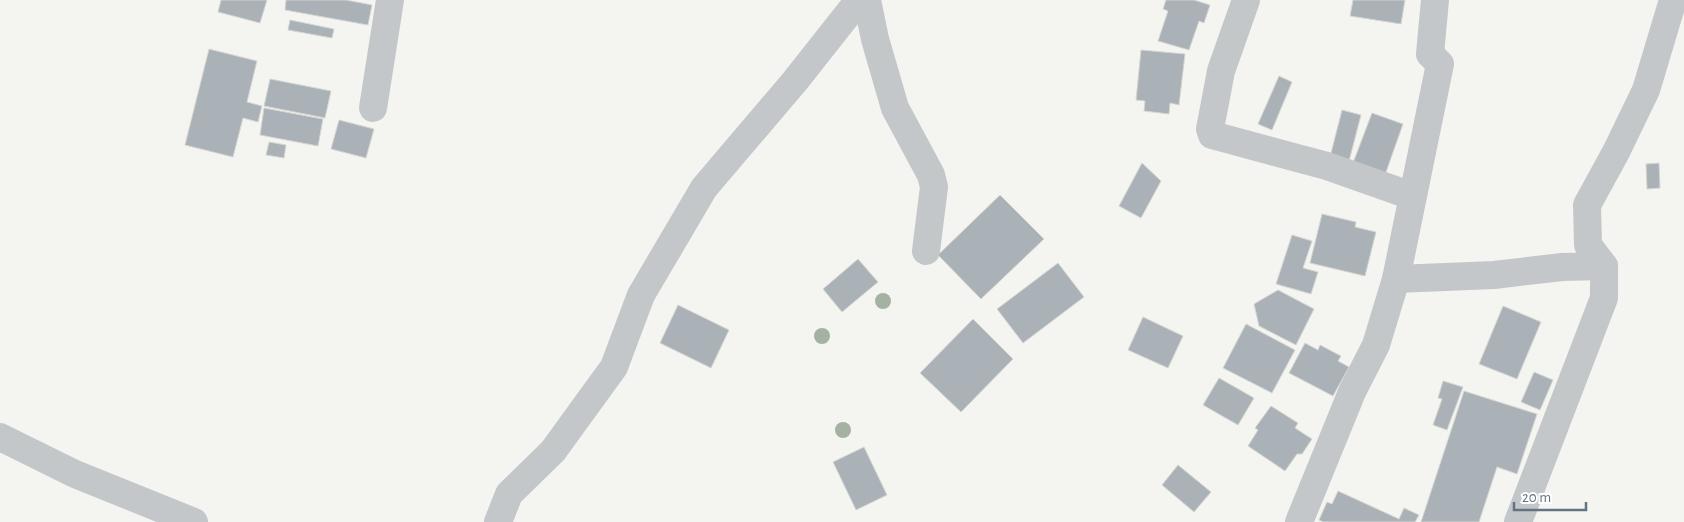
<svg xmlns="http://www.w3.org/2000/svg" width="1684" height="522" font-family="'Alegreya Sans',sans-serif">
  <rect width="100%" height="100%" fill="#f4f5f0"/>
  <!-- building -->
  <g fill="#aab1b7" stroke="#d6d6d3">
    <path d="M221,0H267L260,23L218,12Z"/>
    <path d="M286,0H346L372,5L368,25L285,10Z"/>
    <path d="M1166,0H1194L1210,5L1204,23L1199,21L1189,50L1158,41L1168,11L1163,9Z"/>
    <path d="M1353,0H1405L1401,24L1350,16Z"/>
    <path d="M290,20L334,29L332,38L288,30Z"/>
    <path d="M209,49L257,61L247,102L262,106L258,122L243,118L233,157L185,145Z"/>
    <path d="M1141,50L1185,54L1179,105L1170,103L1169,114L1144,111L1145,101L1136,100Z"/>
    <path d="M1279,76L1292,82L1272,130L1258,124Z"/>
    <path d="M270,79L331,91L325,118L264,106Z"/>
    <path d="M264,108L323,119L318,146L260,135Z"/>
    <path d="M1342,110L1361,115L1348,165L1329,161Z"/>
    <path d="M1372,113L1403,124L1385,175L1353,163Z"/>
    <path d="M339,120L374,129L366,158L331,149Z"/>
    <path d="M269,142L286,145L284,158L266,155Z"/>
    <path d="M1142,163L1161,181L1141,218L1119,206Z"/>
    <path d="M1659,163L1660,188L1647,189L1646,164Z"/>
    <path d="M1000,195L1044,239L981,299L938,255Z"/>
    <path d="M1322,214L1356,222L1355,227L1376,232L1365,276L1310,263Z"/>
    <path d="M1292,235L1312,241L1303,268L1318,272L1311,294L1276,284Z"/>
    <path d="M858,259L878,282L842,312L823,289Z"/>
    <path d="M1058,263L1084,297L1023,343L997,309Z"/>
    <path d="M1278,290L1314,309L1296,345L1259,326L1254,304Z"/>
    <path d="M678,305L729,330L711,368L660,343Z"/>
    <path d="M1503,306L1541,322L1517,379L1479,364Z"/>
    <path d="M1143,317L1183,336L1168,368L1128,350Z"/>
    <path d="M973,319L1013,359L961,412L920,373Z"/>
    <path d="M1246,324L1295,350L1272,393L1223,368Z"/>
    <path d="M1305,343L1318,350L1320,345L1341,356L1338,361L1349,367L1333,396L1289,373Z"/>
    <path d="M1534,372L1553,380L1540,410L1521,402Z"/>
    <path d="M1219,378L1254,398L1238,425L1203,405Z"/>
    <path d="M1443,381L1463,387L1447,430L1433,425L1442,399L1438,398Z"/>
    <path d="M1464,391L1537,414L1517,474L1497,467L1479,522H1421Z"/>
    <path d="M1271,406L1298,423L1295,428L1312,439L1302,454H1297L1285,471L1248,446L1258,430L1255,428Z"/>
    <path d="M864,447L887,495L856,510L833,462Z"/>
    <path d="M1178,465L1211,492L1194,512L1162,485Z"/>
    <path d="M1338,491L1399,519L1404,508L1419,515L1415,522H1323L1319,520L1327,502L1332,504Z"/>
  </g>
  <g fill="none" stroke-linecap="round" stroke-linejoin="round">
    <!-- minor -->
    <g stroke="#c4c7ca" stroke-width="28">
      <path d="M867,0L875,39L895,108L931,175L934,187L926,251"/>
      <path d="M1246,0L1221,71L1210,129L1212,135L1327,166L1412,196"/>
      <path d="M373,108L390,0"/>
      <path d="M1396,279L1494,275L1562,267L1604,266L1588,245L1587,205L1616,152L1646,90L1673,0"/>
      <path d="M0,437L75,474L194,522"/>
      <path d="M498,522L509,494L553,451L614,367L641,295L704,188L795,81L859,0"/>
      <path d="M1299,522L1352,392L1376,345L1396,279L1440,64L1430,54L1435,0"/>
      <path d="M1518,522L1604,298V266"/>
    </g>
  </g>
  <!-- trees -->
  <g fill="#a5b1a1">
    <circle cx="883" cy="301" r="8"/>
    <circle cx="822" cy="336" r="8"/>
    <circle cx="843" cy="430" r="8"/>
  </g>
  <!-- scale -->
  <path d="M1514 502v8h72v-8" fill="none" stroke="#627383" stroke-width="2.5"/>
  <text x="1522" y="502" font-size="15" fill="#627383" stroke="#ffffff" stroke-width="4" paint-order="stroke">20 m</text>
</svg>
